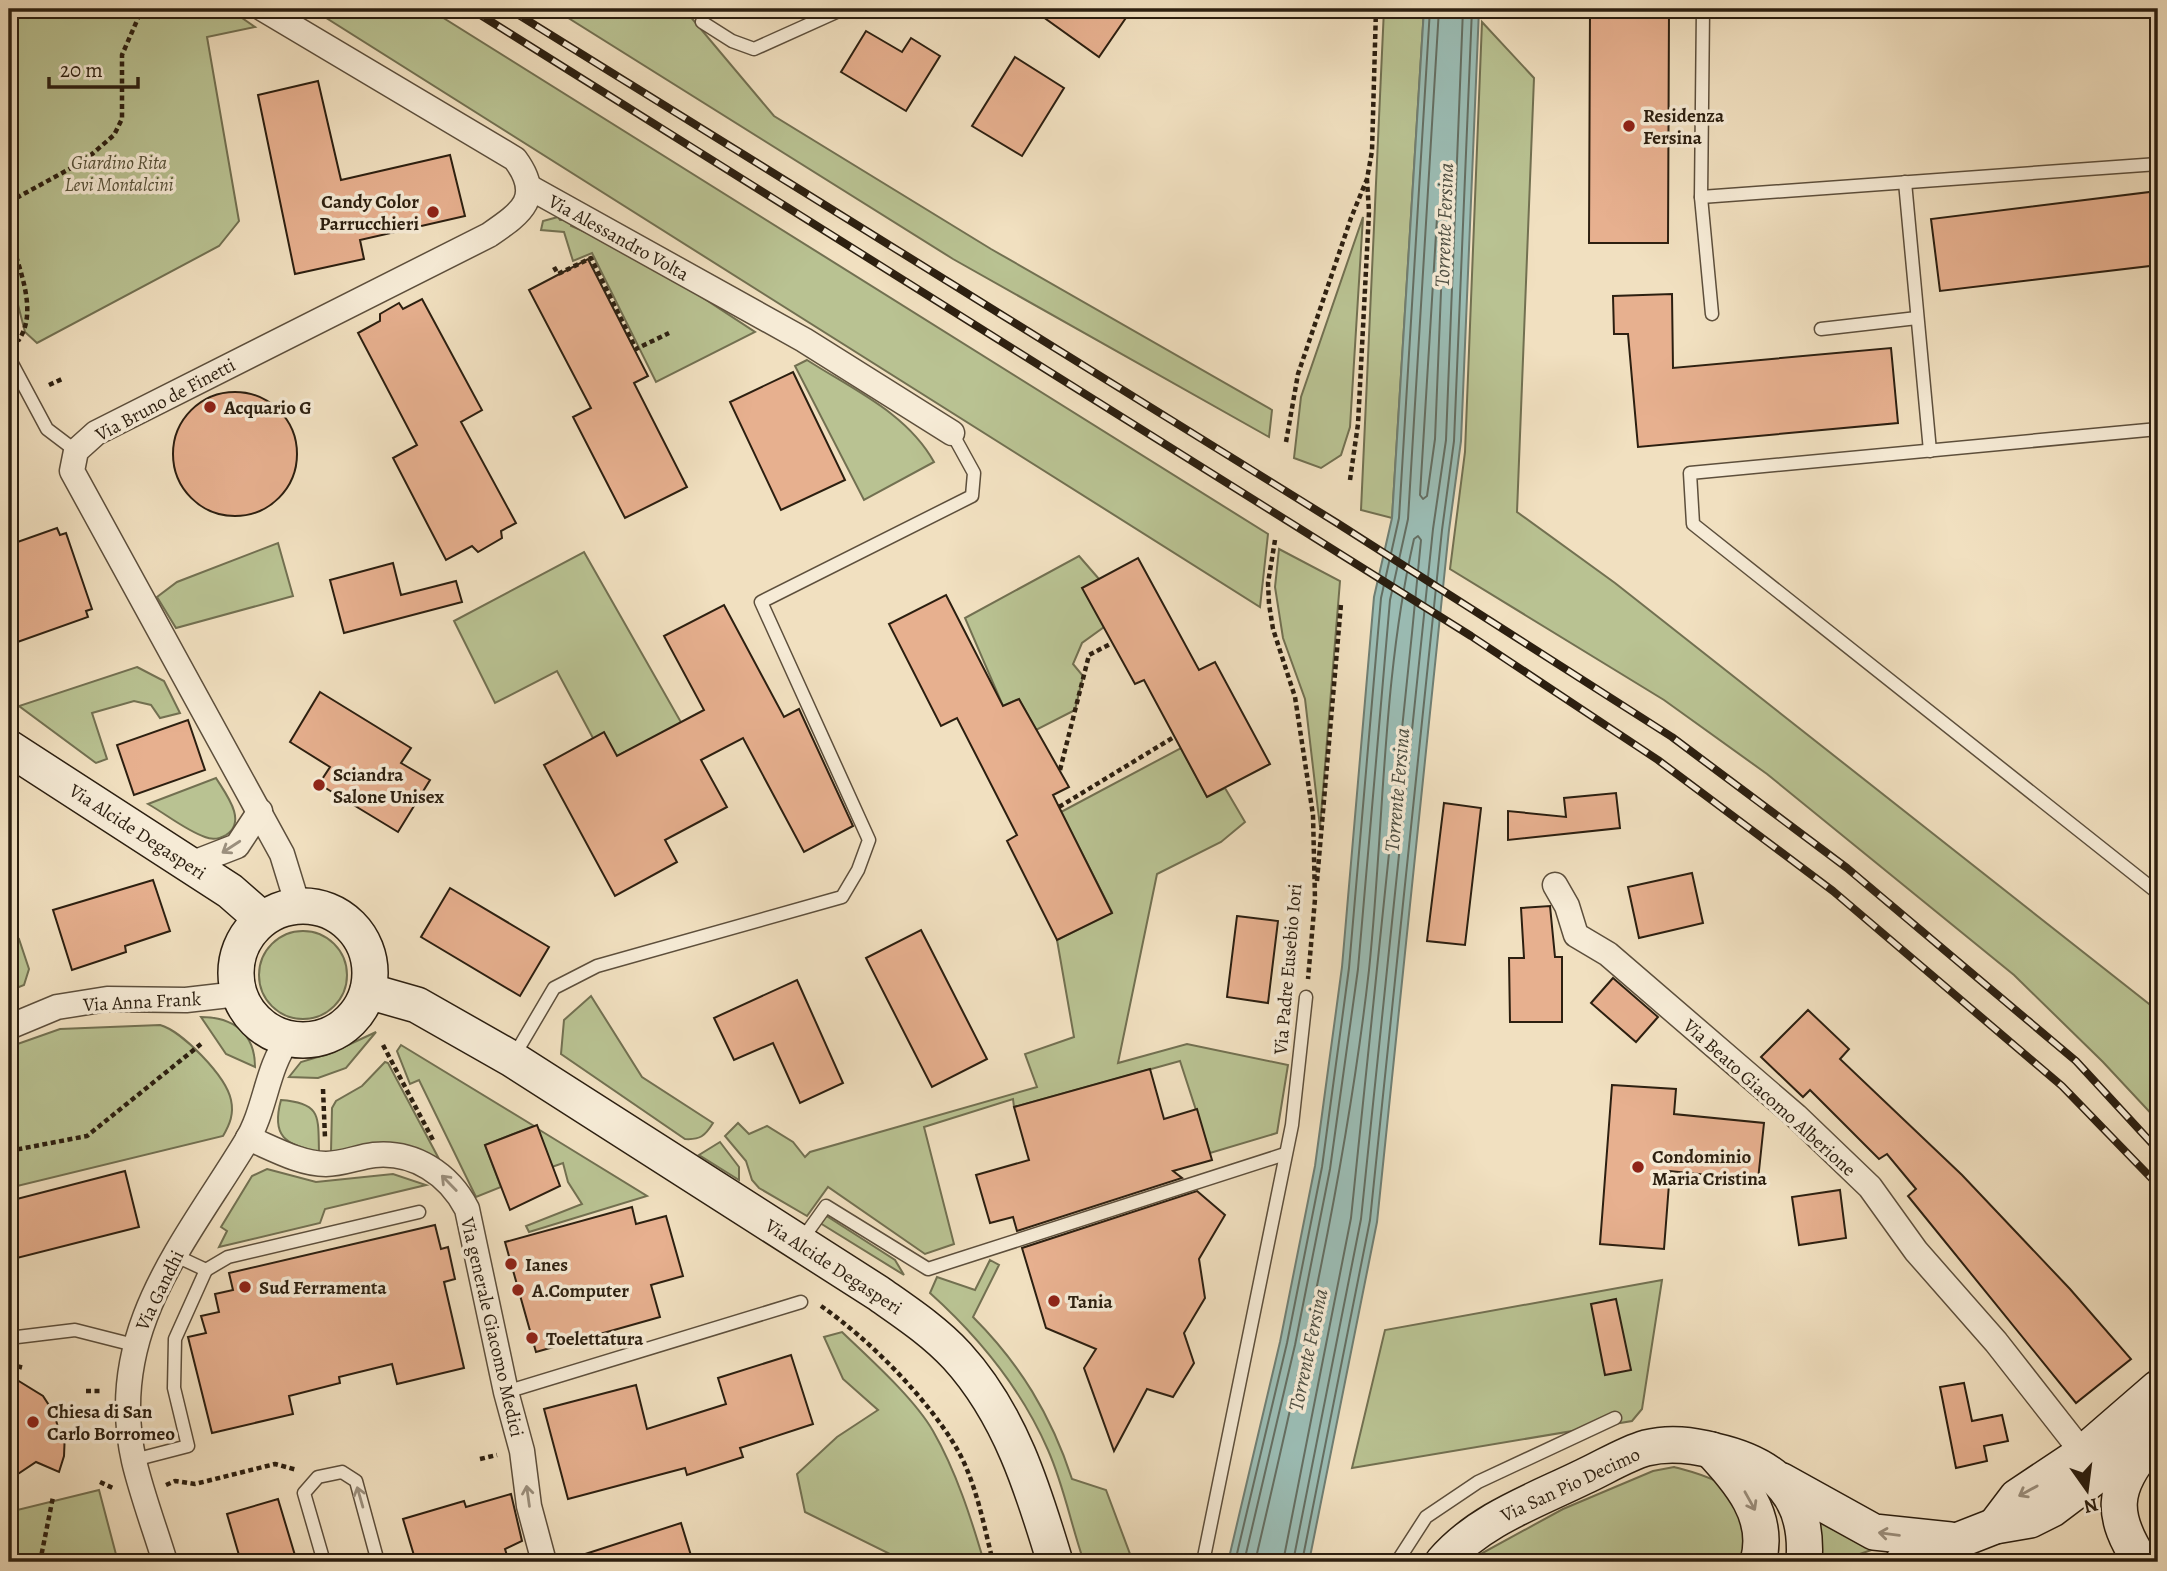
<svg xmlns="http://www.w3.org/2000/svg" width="2167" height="1571" font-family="Alegreya,serif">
  <rect width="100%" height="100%" fill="#f1e0c0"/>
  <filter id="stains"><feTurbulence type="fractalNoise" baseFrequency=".00286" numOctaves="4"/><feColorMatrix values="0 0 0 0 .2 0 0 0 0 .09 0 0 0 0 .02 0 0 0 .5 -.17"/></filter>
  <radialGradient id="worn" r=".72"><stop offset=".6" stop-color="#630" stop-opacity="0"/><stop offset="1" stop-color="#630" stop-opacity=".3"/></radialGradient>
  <!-- green -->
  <g fill="#b9c292" stroke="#727051" stroke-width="2">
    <path d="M9,9H229L255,27L207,37L239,221L219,246L37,343L25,332L9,270Z"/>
    <path d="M312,9H429L1268,534L1260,607Z"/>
    <path d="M554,9H684L774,116L991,249L1272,410L1269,437L953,259Z"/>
    <path d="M1384,9H1424L1392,518L1361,510Z"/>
    <path d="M1482,22L1534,78L1517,512L1615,583L2158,1011V1121L2103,1062L2014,975L1767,774L1664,700L1450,569L1465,452Z"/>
    <path d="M558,217L560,220H572L571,226L636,254L755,332L656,382L592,253L573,261L564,232L541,230L543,221Z"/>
    <path d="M1363,217L1350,427L1341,455L1321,468L1294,458L1301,397Z"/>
    <path d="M807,360C852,389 907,413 934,462L864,500L795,366Z"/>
    <path d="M278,543L293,596L176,628L157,597L177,582Z"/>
    <path d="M1279,549L1340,581L1320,827L1305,699L1283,638L1275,587Z"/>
    <path d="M584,552L682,724L617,756L593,738L557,671L495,703L454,621Z"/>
    <path d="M1079,556L1099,579L1104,627L1082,643L1073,664L1083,676L1075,710L1036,730L1019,699L1003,706L965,618Z"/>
    <path d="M137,667L164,681L180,713L160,718L151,705L134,701L92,713L107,759L96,763L19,706Z"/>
    <path d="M1181,748L1207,797L1225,788L1245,822L1221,842L1157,874L1118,1063L1187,1044L1288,1065L1277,1133L1210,1153L1180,1061L1014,1107L1013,1099L924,1127L954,1244L925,1254L828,1187L807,1216L759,1188L752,1180L746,1161L725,1136L738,1123L749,1134L767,1126L793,1142L805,1157L810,1152L1037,1087L1025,1054L1074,1037L1057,940L1112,912L1061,812Z"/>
    <path d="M216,778C225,793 248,821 226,835C219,839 212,840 205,837C185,830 166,814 148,804Z"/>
    <circle cx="303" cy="975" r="44"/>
    <path d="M19,939L29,969L24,985L9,991V942Z"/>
    <path d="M591,996L642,1077L713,1123C705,1136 700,1140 685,1139L561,1054L564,1020Z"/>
    <path d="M201,1017C233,1017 255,1033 255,1067L226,1054Z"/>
    <path d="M160,1025C182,1031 226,1076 231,1100C234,1114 230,1124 223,1136L9,1188V1047L60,1029Z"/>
    <path d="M376,1032L346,1068L318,1078L289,1077L301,1062L331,1053Z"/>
    <path d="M401,1045L534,1126L485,1145L501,1187L476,1197L419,1080L410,1084L397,1051Z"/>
    <path d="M385,1062L388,1063L439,1159C406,1140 367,1145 331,1152L332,1108L336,1101L362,1086Z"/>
    <path d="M281,1100C322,1103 318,1117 319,1152C285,1145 271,1136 281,1100Z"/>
    <path d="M538,1129L647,1196L529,1232L526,1226L582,1204L568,1182L563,1163L552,1167Z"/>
    <path d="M720,1142L739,1167V1180L699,1155Z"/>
    <path d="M267,1169L316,1182L393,1174L426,1185L325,1209L320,1223L219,1247L227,1231L221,1227L252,1176Z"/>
    <path d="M825,1215L895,1260L904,1275L820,1223Z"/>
    <path d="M990,1260L999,1265L973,1317C1020,1364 1051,1415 1072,1479L1106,1490L1133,1562H1084C1071,1525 1064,1486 1048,1450C1021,1388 980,1338 930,1293L937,1277L975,1290Z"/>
    <path d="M1662,1280L1642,1409L1632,1421L1352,1468L1385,1330Z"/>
    <path d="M842,1332C870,1359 914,1398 933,1431C956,1471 971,1518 984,1562H906L805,1512L797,1474L837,1437L878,1410L843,1379L824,1337Z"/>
    <path d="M1674,1467C1700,1474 1736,1482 1743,1513C1747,1528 1745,1547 1746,1562H1466L1563,1509L1653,1471Z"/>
    <path d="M99,1490L118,1562H9V1512Z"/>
    <path d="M1817,1519L1877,1548L1837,1562H1818Z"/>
  </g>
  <!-- water -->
  <path fill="#9bbdb5" stroke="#6f7e73" stroke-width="2" d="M1424,9H1479L1461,441L1449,530L1377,1222L1309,1562H1228L1280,1342L1315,1166L1342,967L1374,597L1392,518Z"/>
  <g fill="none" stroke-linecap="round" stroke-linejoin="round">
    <!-- shore -->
    <g stroke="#646e62" stroke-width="2">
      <path d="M1441,215L1444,218L1435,439L1427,496L1423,499L1420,495L1437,218Z"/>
      <path d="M1235,1562L1287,1343L1322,1167L1349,968L1381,598L1399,518L1430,9"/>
      <path d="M1244,1562L1295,1345L1330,1169L1358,969L1390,600L1408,519L1439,9"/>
      <path d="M1255,1562C1301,1366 1346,1171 1369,970C1384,827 1382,679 1414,539L1418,536L1421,540L1412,633L1351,1218L1283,1562"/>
      <path d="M1293,1562L1361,1219L1433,529L1446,440L1463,9"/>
      <path d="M1302,1562L1370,1220L1442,530L1454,441L1472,9"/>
    </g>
  </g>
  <!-- building -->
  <g fill="#e7b08f" stroke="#2c1f10" stroke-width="2">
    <path d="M1032,9H1132L1099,57Z"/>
    <path d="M1590,9H1669L1668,243H1589Z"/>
    <path d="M866,31L902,52L911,38L940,56L906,111L841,72Z"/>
    <path d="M1015,57L1064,88L1022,156L972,126Z"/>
    <path d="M318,81L341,180L450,155L465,216L360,240L364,259L295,274L258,95Z"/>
    <path d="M2158,191V265L1940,291L1931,219Z"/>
    <path d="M588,259L648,376L634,383L687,487L625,518L573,417L591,408L529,290Z"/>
    <path d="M1672,294L1673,368L1891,348L1898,423L1638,447L1628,334H1614L1613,296Z"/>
    <path d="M422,299L482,410L461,422L516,523L501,531L502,538L478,552L472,546L446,560L393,458L417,445L358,333L380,321V314L399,303L403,309Z"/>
    <path d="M793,372L845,480L781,510L730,402Z"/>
    <circle cx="235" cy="454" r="62"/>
    <path d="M57,528L60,535L66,533L92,609L86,611L88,617L9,645V545Z"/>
    <path d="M1138,558L1199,670L1215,662L1270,764L1207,797L1144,680L1135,684L1082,588Z"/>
    <path d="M393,563L401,595L456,581L462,602L344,633L330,580Z"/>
    <path d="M946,595L1003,706L1019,699L1069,787L1053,795L1112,913L1057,940L1007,841L1017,835L957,718L941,726L889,624Z"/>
    <path d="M724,605L784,717L799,709L853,826L804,852L743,738L701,760L727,807L665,840L677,862L615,896L544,765L604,732L617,756L704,710L664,636Z"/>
    <path d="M320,692L411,748L401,763L430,780L398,832L319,784L330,767L290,742Z"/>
    <path d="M188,720L205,770L134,795L117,745Z"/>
    <path d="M1616,793L1620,828L1508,840V811L1566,817L1564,798Z"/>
    <path d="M1444,803L1481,808L1465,945L1427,941Z"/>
    <path d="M1692,873L1703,923L1639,938L1628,887Z"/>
    <path d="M153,880L170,931L125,946L126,952L72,970L53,910Z"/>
    <path d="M450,888L549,947L520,996L421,937Z"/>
    <path d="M1550,906L1555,957H1562V1022H1510L1509,958H1524L1521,908Z"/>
    <path d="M1237,916L1278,921L1268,1003L1227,997Z"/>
    <path d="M921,930L987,1059L932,1087L866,958Z"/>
    <path d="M1613,978L1658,1017L1636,1042L1591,1003Z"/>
    <path d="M797,980L843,1083L800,1103L773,1043L734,1060L714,1018Z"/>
    <path d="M1808,1010L1849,1049L1840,1059L1962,1175L2070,1289L2131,1359L2076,1403L1908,1196L1916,1189L1887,1154L1879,1159L1810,1090L1803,1097L1761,1057Z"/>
    <path d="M1150,1069L1164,1119L1197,1109L1212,1160L1173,1171L1182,1178L1017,1231L1013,1217L990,1223L976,1175L1029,1160L1014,1107Z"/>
    <path d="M1612,1085L1676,1089L1674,1114L1764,1123L1758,1180L1670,1171L1664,1249L1600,1244Z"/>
    <path d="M537,1125L560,1186L510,1210L485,1145Z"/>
    <path d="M125,1171L139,1227L9,1260V1201Z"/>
    <path d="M1840,1190L1846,1238L1799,1245L1792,1197Z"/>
    <path d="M1197,1191L1225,1215L1199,1259L1205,1298L1184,1333L1194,1363L1173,1397L1147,1389L1114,1451L1084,1368L1096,1349L1046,1328L1022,1248Z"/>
    <path d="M632,1207L636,1224L666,1216L683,1276L651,1285L660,1317L536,1352L505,1242Z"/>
    <path d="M435,1225L441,1249L448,1247L455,1279L444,1282L464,1368L397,1384L392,1364L339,1377L340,1383L289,1396L293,1414L212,1433L188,1337L206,1333L201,1316L219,1312L215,1294L233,1290L229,1273Z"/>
    <path d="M1616,1299L1631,1370L1605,1375L1591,1304Z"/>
    <path d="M791,1355L813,1424L740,1448L743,1457L687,1475L685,1468L568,1499L544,1409L636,1385L647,1429L726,1404L718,1378Z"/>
    <path d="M9,1375L43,1396L54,1413L59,1431H65L64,1456L59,1472L36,1462L9,1480Z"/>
    <path d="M1964,1383L1972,1421L2002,1415L2008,1441L1984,1446L1987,1461L1956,1468L1940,1387Z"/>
    <path d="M511,1494L522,1541L505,1549L509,1562H416L403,1519L464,1501L466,1507Z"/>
    <path d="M278,1499L297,1562H241L227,1514Z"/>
    <path d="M681,1523L693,1562H577L576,1557Z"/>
  </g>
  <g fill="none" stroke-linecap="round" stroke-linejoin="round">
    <!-- lane casing -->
    <g stroke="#5d4f3c" stroke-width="15">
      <g id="lane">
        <path d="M1703,9L1701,197L1712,314"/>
        <path d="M702,22L732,41L754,49L843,9"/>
        <path d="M1905,182L1930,451"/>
        <path d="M1701,197L2158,164"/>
        <path d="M1821,329L1917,318"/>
        <path d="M9,358L47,429L76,451"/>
        <path d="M2158,429L1690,473L1693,524L2158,893"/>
        <path d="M514,1056L554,988L597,966L842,897L858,870L869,840L761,602L972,496L974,473L952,433"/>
        <path d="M801,1241L826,1206L928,1269L1285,1154"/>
        <path d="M206,1270L228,1257L419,1212"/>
        <path d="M9,1338L75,1330L134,1345"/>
        <path d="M506,1392L801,1302"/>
        <path d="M134,1460L188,1446L174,1388L175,1339L206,1270L174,1255"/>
        <path d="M324,1562L304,1493L318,1477L342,1472L356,1481L378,1562"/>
        <path d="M1203,1562L1292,1125L1306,997"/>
        <path d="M1397,1562L1426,1517L1478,1482L1615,1418"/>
      </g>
    </g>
    <!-- street casing -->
    <g stroke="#5d4f3c" stroke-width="27">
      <g id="street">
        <path d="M263,9L515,159C544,198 521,213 489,235L96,433L76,451L72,471L282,854L298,906"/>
        <path d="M529,187L804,340L952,433"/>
        <path d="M188,865L237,846L260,811"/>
        <path d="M1555,885L1567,906L1576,935L1608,954L1796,1116L1870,1187L1916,1251L1996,1342L2083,1453"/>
        <path d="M9,1027L57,1007L107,999L186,1000L238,994"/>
        <path d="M248,1138C272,1148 300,1164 326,1164C342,1164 358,1157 374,1155C414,1151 449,1174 467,1209L506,1392L522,1451L529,1506L544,1562"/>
        <path d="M165,1562C155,1529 142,1495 134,1461C105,1332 184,1244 246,1142C266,1109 266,1070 288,1039"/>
      </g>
    </g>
    <!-- secondary casing -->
    <g stroke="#2c1f10" stroke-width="38">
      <g id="secondary">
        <path d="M9,748L230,891L262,919"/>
        <circle cx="303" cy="973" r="67"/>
        <path d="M368,991L417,1005L512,1059L878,1293C905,1312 934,1331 957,1356C1010,1414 1033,1489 1055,1562"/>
        <path d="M1711,1450C1740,1482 1771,1516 1758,1562"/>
        <path d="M1782,1481L1874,1532L1950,1540"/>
        <path d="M1995,1526L2017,1497L2083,1453L2158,1388"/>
        <path d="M1443,1562C1479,1520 1534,1501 1583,1477C1603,1468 1625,1454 1646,1448C1670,1442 1692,1445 1715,1451C1777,1465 1809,1497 1804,1562"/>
        <path d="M1903,1562L1995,1526L2030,1520L2052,1509L2158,1429"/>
        <path d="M2141,1562C2111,1516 2111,1489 2147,1447"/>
      </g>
    </g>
    <!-- path -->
    <g stroke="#2c1f10" stroke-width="4.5" stroke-dasharray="5 3.5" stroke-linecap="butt">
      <path d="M9,202L84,161L114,135L122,119V55L142,9"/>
      <path d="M9,232C17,265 40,311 18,341"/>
      <path d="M554,267L558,274L591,258L636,349L669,333"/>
      <path d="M49,385L62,379"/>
      <path d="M1286,442L1298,374L1351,218L1367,179L1372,151L1376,9"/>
      <path d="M1350,480L1358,424L1369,212L1367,180"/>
      <path d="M1275,540L1268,583L1269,604L1273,629L1295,697L1313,815L1315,899L1308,979"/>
      <path d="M1060,770L1089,655L1112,643"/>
      <path d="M1059,807L1174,737"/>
      <path d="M1317,881L1341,604"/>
      <path d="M383,1045L433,1140"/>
      <path d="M323,1089L325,1138"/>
      <path d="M9,1151L87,1136L201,1044"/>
      <path d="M821,1306C869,1339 928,1399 957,1449C976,1482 984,1526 993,1562"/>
      <path d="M9,1364L24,1368"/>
      <path d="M86,1391H103"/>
      <path d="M480,1459L497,1455"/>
      <path d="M100,1482L115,1489"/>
      <path d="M166,1485L175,1481L195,1484L275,1464L297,1470"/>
      <path d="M40,1562L53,1497"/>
    </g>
    <!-- lane -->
    <use href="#lane" stroke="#f6ebd6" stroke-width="12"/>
    <!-- street -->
    <use href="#street" stroke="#f6ebd6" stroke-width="24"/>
    <!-- secondary -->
    <use href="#secondary" stroke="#f6ebd6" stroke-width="35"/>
    <!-- rail casing -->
    <g stroke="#2c1f10" stroke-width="8">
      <g id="rail">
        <path d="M471,9L1471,636L1658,760L1833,891L2062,1086L2158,1185"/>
        <path d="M509,9L1337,523L1672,737L1847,868L2076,1061L2158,1150"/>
      </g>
    </g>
    <!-- rail -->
    <use href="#rail" stroke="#f6ebd6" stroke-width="5" stroke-dasharray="16" stroke-linecap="butt"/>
  </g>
  <!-- one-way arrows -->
  <defs><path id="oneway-shaft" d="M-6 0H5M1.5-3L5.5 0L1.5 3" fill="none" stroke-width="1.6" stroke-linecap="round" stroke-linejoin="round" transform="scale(1.75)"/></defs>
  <g stroke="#9b8f7d">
    <use href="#oneway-shaft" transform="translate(231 847) rotate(147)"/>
    <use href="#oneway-shaft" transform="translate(449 1183) rotate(-134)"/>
    <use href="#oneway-shaft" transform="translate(2028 1491) rotate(151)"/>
    <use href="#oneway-shaft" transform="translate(528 1496) rotate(-98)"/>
    <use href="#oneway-shaft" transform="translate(360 1497) rotate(-106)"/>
    <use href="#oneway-shaft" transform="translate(1750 1501) rotate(61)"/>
    <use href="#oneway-shaft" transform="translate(1889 1534) rotate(-173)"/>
  </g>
  <!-- markers -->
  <g fill="#8f2418" stroke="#f6ebd6" stroke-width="2.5">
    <circle cx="1629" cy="126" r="7"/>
    <circle cx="433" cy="212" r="7"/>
    <circle cx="210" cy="407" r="7"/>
    <circle cx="319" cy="785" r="7"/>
    <circle cx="1638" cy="1167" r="7"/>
    <circle cx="511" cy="1264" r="7"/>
    <circle cx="245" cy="1287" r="7"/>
    <circle cx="518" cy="1290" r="7"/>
    <circle cx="1054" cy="1301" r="7"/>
    <circle cx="532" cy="1338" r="7"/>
    <circle cx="33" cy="1422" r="7"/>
  </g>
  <g text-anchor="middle" stroke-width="7" stroke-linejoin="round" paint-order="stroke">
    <!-- poi labels -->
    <g font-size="19" font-weight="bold" fill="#2c1f10" stroke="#f6ebd6" text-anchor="start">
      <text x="1643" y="122">Residenza<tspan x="1643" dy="22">Fersina</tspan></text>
      <text x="419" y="208" text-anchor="end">Candy Color<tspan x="419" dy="22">Parrucchieri</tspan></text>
      <text x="224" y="414">Acquario G</text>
      <text x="333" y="781">Sciandra<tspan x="333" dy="22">Salone Unisex</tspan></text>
      <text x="1652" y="1163">Condominio<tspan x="1652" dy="22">Maria Cristina</tspan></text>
      <text x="525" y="1271">Ianes</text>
      <text x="259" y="1294">Sud Ferramenta</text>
      <text x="532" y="1297">A.Computer</text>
      <text x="1068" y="1308">Tania</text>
      <text x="546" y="1345">Toelettatura</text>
      <text x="47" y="1418">Chiesa di San<tspan x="47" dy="22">Carlo Borromeo</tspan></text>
    </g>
    <!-- park labels -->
    <g font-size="19" font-style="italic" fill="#565037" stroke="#f6ebd6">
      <text x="119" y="169">Giardino Rita<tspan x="119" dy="22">Levi Montalcini</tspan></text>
    </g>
    <!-- street labels -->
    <g font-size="19" fill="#2c1f10" stroke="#f6ebd6">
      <text transform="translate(619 237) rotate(29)" y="7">Via Alessandro Volta</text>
      <text transform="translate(165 399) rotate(-28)" y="7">Via Bruno de Finetti</text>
      <text transform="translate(138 831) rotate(33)" y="7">Via Alcide Degasperi</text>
      <text transform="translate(1287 969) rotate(-85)" y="7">Via Padre Eusebio Iori</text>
      <text transform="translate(142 1001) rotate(-3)" y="7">Via Anna Frank</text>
      <text transform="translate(1770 1097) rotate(42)" y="7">Via Beato Giacomo Alberione</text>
      <text transform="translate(834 1266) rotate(33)" y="7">Via Alcide Degasperi</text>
      <text transform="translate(159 1290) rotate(-64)" y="7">Via Gandhi</text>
      <text transform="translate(493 1327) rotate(77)" y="7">Via generale Giacomo Medici</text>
      <text transform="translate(1570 1484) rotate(-25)" y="7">Via San Pio Decimo</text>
    </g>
    <!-- water labels -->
    <g font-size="21" font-style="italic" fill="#4d4e42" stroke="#f6ebd6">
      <text transform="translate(1444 225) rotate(-88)" y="7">Torrente Fersina</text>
      <text transform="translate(1397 790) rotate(-85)" y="7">Torrente Fersina</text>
      <text transform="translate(1308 1350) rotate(-78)" y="7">Torrente Fersina</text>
    </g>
  </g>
  <!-- margin -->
  <rect width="2167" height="1571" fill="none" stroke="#f1e0c0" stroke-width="35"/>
  <rect x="10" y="10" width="2146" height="1550" fill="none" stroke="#2c1f10" stroke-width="3.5"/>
  <rect x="18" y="18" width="2132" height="1536" fill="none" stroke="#2c1f10" stroke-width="2"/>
  <!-- north arrow -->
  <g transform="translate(2087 1490) rotate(166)" stroke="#f6ebd6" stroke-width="5" paint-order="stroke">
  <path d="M0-5L12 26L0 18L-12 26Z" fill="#2c1f10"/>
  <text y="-10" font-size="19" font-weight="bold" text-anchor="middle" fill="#2c1f10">N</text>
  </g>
  <!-- scale -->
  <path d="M49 77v10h89v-10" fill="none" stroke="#2c1f10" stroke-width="3.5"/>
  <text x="60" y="77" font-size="21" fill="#2c1f10" stroke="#f6ebd6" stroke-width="5" paint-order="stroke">20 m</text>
  <rect width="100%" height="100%" filter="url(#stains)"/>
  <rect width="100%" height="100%" fill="url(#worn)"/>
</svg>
